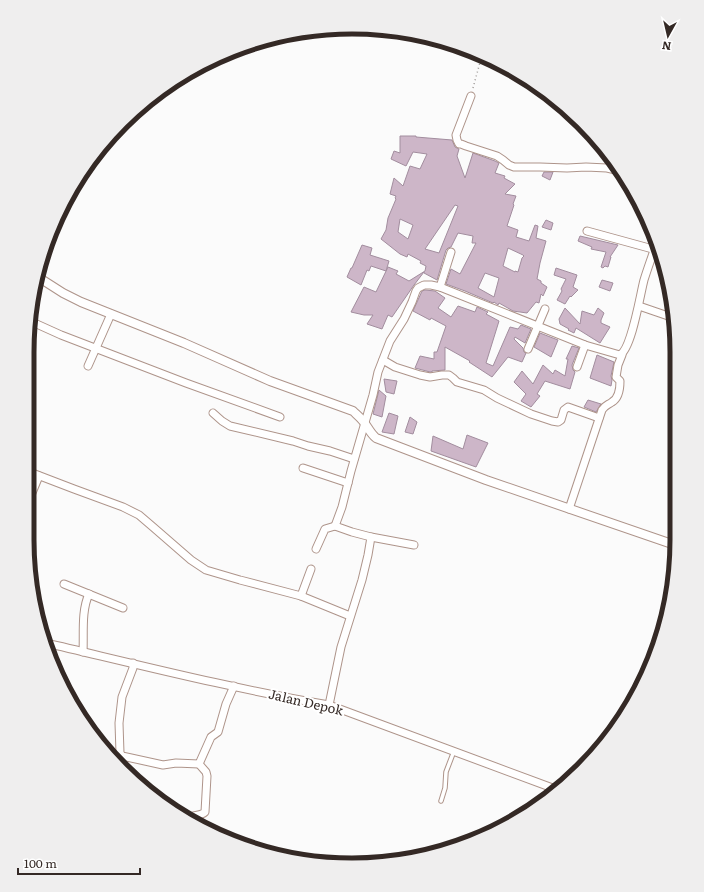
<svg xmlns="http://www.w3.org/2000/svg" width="704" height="892" font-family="Literata,serif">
  <rect width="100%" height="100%" fill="#fbfbfb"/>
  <!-- building -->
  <g fill="#cdb6c8" stroke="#a28d9e" fill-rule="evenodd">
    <path d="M400,136H416V137L452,140L455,147L459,149L457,156L465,178L473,153L495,161L499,163L495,173L505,176L504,178L515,184L505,194L516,196L513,204L514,205L507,226L518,230L516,237L529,241L535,225L538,226L536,238L546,241L540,263L537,279L541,281V283L547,287L543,296L541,294L539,303L536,302L527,313L513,311L499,303L498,305L494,302L493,303L465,291L446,284L451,269L460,274L476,243H472L473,236L458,233L451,247L448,248L446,250L437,280L424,273V272L414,285L392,317L388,315L382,329L367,324L373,315H364L351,312L364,287L376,292L388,267L398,271L396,274L409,281L425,271L426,266L420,263L421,261L408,254L407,257L400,254L381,239L386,230L388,218L396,199L395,198L396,196L390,194L394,178L403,186L410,166L420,169L427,154L413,152L406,166L391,159L394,151L400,153ZM455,205L458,206L439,253L425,249ZM400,219L413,225L408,239L398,232ZM508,248L523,255L524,256L522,258L518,272L515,271V272L503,266ZM485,273L499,278L494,297L478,288Z"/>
    <path d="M544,172H553L550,180L542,176Z"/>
    <path d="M546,220L553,223L551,230L542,227Z"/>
    <path d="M580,236L618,245L610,257H611L608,267L605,266L603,268L601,267L606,252L591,249L592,247L578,241Z"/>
    <path d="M362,245L372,248L370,255L389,261L386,271L371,266L369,271L367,270L361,285L347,277L351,268H352Z"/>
    <path d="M556,268L577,275L573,287L578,290L571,297L570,296L565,304L557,300L562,291L561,289L566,279L554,275Z"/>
    <path d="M602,280L613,283L610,291L599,287Z"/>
    <path d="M425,290L435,291L445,298L438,308L451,317L458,306L475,312L477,307L488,312L486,314L499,321L486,363L493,366L510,327L518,329L521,325L531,329L525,343L515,337L514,339L523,348L524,352L526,353L522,362L508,357L492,377L469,362L470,361L445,347V370L432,371V372H430L415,368L420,356L434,359V352H437L446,326L431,318L430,320L413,311L422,291Z"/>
    <path d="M565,308L580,324L582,311L594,315L598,308L604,313L601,320V323L610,327L600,343L576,328L574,333L568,330L569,329L560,324L559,319Z"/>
    <path d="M540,333L558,340L551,357L534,347Z"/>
    <path d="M572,346L579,348L572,365L573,370L575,372L570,389L545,381L537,394L540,396L531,407L521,401L526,394L514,382L522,371L533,384L543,365L553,374L555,370L565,376L568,359H566Z"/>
    <path d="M597,355L614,362L611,376L612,380L611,386L590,378Z"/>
    <path d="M384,379L397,381L394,394L386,392Z"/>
    <path d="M379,390L386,396L382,417L373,414Z"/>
    <path d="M588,400L601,404L596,412L584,407Z"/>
    <path d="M389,413L398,416L394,434L382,432Z"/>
    <path d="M410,417L417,422L413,434L405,432Z"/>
    <path d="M467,435L488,443L476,467L431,451L433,436L463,449Z"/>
  </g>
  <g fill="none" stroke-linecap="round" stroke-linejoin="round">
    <!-- service casing -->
    <g stroke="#ae948a" stroke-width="5.5">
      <path id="service" d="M441,801L445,788L446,772L454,751"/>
    </g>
    <!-- minor casing -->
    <g stroke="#ae948a" stroke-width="9">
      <g id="minor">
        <path d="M471,96L456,135L457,140L459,144H461L466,146L497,156L503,160L509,165L514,167H540L567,168L586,167L607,168L620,171"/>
        <path d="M587,231L660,251"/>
        <path d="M440,287L451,252"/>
        <path d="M639,306L674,318"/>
        <path d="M30,321L61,335L186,383L280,417"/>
        <path d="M28,337L30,338"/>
        <path d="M528,349L545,309"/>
        <path d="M383,360L395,367L420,375L430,377L442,375H449L453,378L457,382L484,390L497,398L531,414L552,421L558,422L561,420L564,410L568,407L599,418"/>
        <path d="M88,366L111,314"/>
        <path d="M577,367L585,345"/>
        <path d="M213,413L222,421L230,426L293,441L308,446L330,451L354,459"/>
        <path d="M303,468L348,483"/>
        <path d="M27,471L74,489L123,507L139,515L153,527L191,560L206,570L240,580L301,596L350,616"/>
        <path d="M27,505L39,476"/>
        <path d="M569,509L602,410C605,405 608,405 612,402C619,398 620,388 620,381L616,377L618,365L622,355"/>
        <path d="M371,537L414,545"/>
        <path d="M316,549L325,529L335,526"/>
        <path d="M64,584L123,608"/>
        <path d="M301,596L311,569"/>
        <path d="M46,643C140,665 234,689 329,705L558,790"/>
        <path d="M83,652C84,634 81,611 89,594"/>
        <path d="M133,663V668L122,697L119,723L120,753L122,756L163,765L176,763L199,764L211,737L218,732L226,704L234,686"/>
        <path d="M329,705L341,647L362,580L368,555L371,537L352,532L335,526L342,507L351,471L373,395L378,372L390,341L404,319L412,302L416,291L418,288L424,285H431L440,287L585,345L620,355C632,348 640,295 644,280C648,267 653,254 657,241"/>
        <path d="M186,819C192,814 200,817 205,812L207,776L206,772L199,764"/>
      </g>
    </g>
    <!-- tertiary casing -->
    <g stroke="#ae948a" stroke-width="10">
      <path id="tertiary" d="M38,277L63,293L81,302L184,343L270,381L353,411C356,414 360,417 363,421C368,427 370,433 376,438L486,480L672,544"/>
    </g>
    <!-- path -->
    <path stroke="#9d9896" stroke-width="1.5" stroke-dasharray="1 3" stroke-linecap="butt" d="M473,88L482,55"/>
    <!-- service -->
    <use href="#service" stroke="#fff" stroke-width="3.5"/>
    <!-- minor -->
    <use href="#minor" stroke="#fff" stroke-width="7"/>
    <!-- tertiary -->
    <use href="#tertiary" stroke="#fff" stroke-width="8"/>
  </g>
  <g text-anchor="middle" stroke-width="4" stroke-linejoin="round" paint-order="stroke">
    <!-- street labels -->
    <g font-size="13" fill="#342925" stroke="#fff">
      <text transform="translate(306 702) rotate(13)" y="5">Jalan Depok</text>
    </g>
  </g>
  <!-- crop -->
  <path d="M0 0H704V892H0ZM352 34H352A318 318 0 0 1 670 352V540A318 318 0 0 1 352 858H352A318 318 0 0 1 34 540V352A318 318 0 0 1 352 34Z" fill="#efeeee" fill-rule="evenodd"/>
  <path fill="none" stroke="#342925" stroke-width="5" d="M352 34H352A318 318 0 0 1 670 352V540A318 318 0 0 1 352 858H352A318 318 0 0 1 34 540V352A318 318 0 0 1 352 34Z"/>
  <!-- north arrow -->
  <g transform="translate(668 36) rotate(188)" stroke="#ffffff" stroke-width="3" paint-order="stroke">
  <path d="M0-3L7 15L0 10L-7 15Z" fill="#342925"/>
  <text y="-6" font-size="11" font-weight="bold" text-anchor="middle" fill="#342925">N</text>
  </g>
  <!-- scale -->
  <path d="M18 868v6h122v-6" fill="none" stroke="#342925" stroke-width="2"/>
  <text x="24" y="868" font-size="12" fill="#342925" stroke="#ffffff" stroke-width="3" paint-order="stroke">100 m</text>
</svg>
